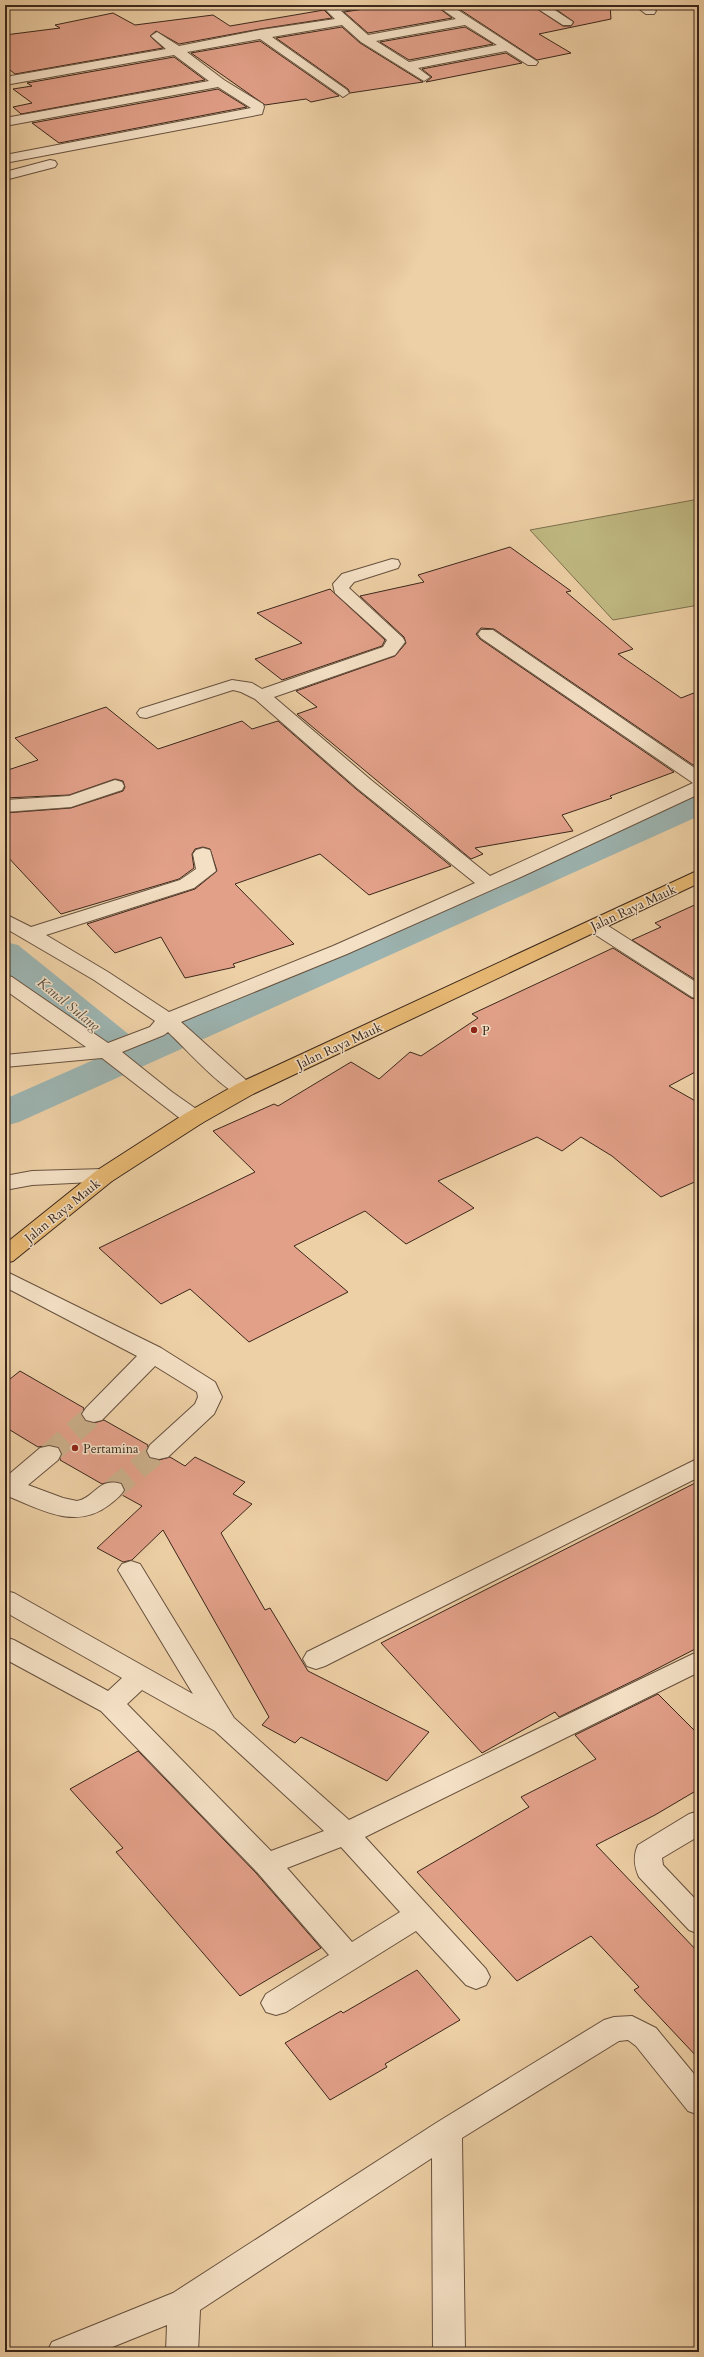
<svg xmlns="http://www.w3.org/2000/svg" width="704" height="2357" font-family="Cardo,serif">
  <rect width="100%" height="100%" fill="#eed0a6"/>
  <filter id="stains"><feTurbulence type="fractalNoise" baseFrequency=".005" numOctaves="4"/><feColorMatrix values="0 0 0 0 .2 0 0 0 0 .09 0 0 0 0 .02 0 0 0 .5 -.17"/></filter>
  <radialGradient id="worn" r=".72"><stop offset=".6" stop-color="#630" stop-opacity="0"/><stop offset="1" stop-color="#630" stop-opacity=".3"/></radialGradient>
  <!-- green -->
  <path fill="#c0b982" stroke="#7d704e" d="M699,499V605L613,620L530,530Z"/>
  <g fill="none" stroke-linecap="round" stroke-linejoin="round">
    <!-- canal -->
    <path fill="#9cb4b1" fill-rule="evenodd" d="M699,793V816L19,1122L5,1126V1099L107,1054L5,971V942L18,945L137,1041L687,796Z"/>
  </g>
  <!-- building -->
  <g fill="#e2a089" stroke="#3a271b">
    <path d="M367,5H435L452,18L368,33L344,12L364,9Z"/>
    <path d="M453,5H531L563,26H571L574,22L550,5H610L611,19L539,34L571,53L537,60Z"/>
    <path d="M324,10L332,18L260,29L179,44L156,31L150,36L163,48L15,74L5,66V35L60,28L55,25L113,13L135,25L213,15L230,26Z"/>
    <path d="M342,27L360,43L423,82L350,93L348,89L276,38Z"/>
    <path d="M465,27L493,44L409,60L380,42Z"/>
    <path d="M260,41L339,96L311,102L306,99L265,105L191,53Z"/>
    <path d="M506,53L522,63L426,82L432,77L422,69Z"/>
    <path d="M174,57L205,80L21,114L13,107L32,103L13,89L32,86L27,83Z"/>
    <path d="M218,89L247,107L59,143L32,123Z"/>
    <path d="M510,547L571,591L566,592L633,649L618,654L681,698L699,691V763L693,765L494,629L481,628L476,634L480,639L674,772L610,796L612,798L562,815L573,831L475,848L483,854L471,859L297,714L317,707L296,691L395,656L406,643L404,637L360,596L424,582L418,575Z"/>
    <path d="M330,589L385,640L382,646L282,680L255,659L302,643L257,613Z"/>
    <path d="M106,707L158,749L242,721L252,729L278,721L356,789L451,866L369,895L320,854L235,884L294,944L233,964L235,967L185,978L161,937L115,953L87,924L195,889L217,871L210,849L203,847L195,849L192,854L194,868L179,879L61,914L5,854V813L71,808L123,791L125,787L123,781L115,779L69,795L5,798V771L38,760L15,738Z"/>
    <path d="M699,903V982L632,940L661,927L655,923Z"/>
    <path d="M613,948L691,998L699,1000V1070L669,1086L699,1103V1180L661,1197L612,1156L581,1137L562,1151L537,1137L438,1181L474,1208L406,1244L365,1211L294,1246L348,1292L249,1342L190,1289L161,1304L99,1248L255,1172L213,1131L274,1104L278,1106L351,1062L379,1079L410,1052L421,1056L478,1018L472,1014Z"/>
    <path d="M20,1371L84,1408L81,1415L86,1421L94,1423L104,1420L148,1445L146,1452L150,1458L159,1460L170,1457L185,1466L195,1457L245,1482L233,1494L252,1504L221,1533L265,1610L270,1608L308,1671L429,1732L387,1781L301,1737L295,1743L262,1725L269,1717L163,1530L132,1560L123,1562L97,1548L142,1506L122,1495L125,1489L121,1483L113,1481L102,1484L60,1460L62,1453L58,1447L49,1445L38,1447L5,1427V1383Z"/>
    <path d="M699,1481V1647L641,1677L559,1717L555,1712L482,1753L381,1643Z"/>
    <path d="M658,1694L699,1735V1789L655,1815L596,1845L699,1953V2059L634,1990L639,1987L591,1936L517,1981L417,1872L529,1807L521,1797L596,1759L575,1735Z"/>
    <path d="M138,1751L256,1873L321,1948L240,1996L116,1852L123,1848L70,1789Z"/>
    <path d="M417,1970L460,2020L385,2064L387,2067L330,2100L285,2043L341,2011L343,2013Z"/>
  </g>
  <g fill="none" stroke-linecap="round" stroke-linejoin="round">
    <!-- minor-tunnel -->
    <g stroke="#caae8a" stroke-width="22" stroke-dasharray="22 11" stroke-linecap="butt">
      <path d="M49,1454L94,1414"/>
      <path d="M112,1490L159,1451"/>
    </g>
    <!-- minor casing -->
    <g stroke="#67513e" stroke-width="2">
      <g id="minor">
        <path d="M321,5H366L364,8L341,11L368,35L456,19L436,5H450L538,62L536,65H528L506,51L418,68L430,77L424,81L361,42L342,25L272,37L347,90L349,93L343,97L260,39L187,52L224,80L263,104L264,107L262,114L5,163V155L251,108L218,87L5,126V118L209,81L174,55L5,85V77L166,49L151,36L157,32L179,46L260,30L335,19ZM465,25L497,45L409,62L376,41Z"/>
        <path d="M532,5H547L573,22L571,25H563Z"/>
        <path d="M634,5H648L656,11L654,14H646Z"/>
        <path d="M50,160L55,161L57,164L55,167L5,180V172Z"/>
        <path d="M392,559L398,560L400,564L398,568L354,582L349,588L403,638L405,642L395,655L274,697L371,780L490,876L693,783L481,638L478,634L481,630H493L699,771V794L523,876L347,954L181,1022L256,1089L253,1094C247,1095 243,1096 237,1094C216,1083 186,1049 168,1032L164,1035L122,1052L172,1092L202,1113L205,1118L202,1123L194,1125L186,1123L102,1058L5,1067V1055L86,1047L5,990V975L12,977L108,1043L150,1027L155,1021L94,980L5,928V914L31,927L180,880L196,869L193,854L196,850L203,848L210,850L216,871L194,888L46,935L108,972L169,1012L333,946L475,883L357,788L255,699L241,692L233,690L146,718L140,717L137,713L140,709L232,680L252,683L262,689L383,647L387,640L335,593L333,584L342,574Z"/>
        <path d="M115,780L122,782L124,786L122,790L71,807L5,812V800L69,796Z"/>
        <path d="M595,920L602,922L699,984V999L692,997L588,930L585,926L588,922Z"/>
        <path d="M104,1169L112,1171L115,1176L112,1181L32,1185L5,1190V1176L32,1171Z"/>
        <path d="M5,1271L161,1348L215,1382L222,1397L214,1414L168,1457L159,1459L150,1457L147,1451L150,1445L195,1404L198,1397L197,1392L155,1366L102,1420L94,1422L86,1420L82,1414L86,1408L137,1356L5,1287Z"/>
        <path d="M49,1446L58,1448L61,1454L58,1460L28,1485L63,1498L77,1501C95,1498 98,1477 121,1484L124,1490C120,1497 115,1500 109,1505C75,1531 40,1509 5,1495V1475L7,1476L40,1448Z"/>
        <path d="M699,1458V1477L325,1666L316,1669L307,1666L303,1659L307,1652Z"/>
        <path d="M131,1561L140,1564L234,1718L349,1820L699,1651V1672L365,1837L486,1969L490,1977L486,1985L476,1989L466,1985L416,1931L286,2012L276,2015L266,2012L261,2003L266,1994L329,1955L257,1872L101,1711L5,1659V1637L14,1640L108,1691L122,1678L5,1612V1591L14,1593L193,1694L118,1570L122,1564ZM142,1690L215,1731L324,1831L271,1851L127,1704ZM341,1847L400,1912L352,1942L287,1868Z"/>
        <path d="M699,1811V1836L662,1858L663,1865L699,1903V1934L689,1930L639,1877C634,1866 633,1856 638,1845L689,1814Z"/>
        <path d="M632,2016L656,2028L699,2080V2115L688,2111L636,2046L628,2040L619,2041L462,2138L465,2352H433L432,2158L200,2310L198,2352H166L167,2325L100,2352H47L52,2342L173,2293L436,2123L604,2020L614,2017Z"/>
      </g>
    </g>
    <!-- major casing -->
    <g stroke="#3a271b" stroke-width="2">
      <path id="major" d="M699,870V883L253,1094L202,1123L112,1181L13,1261L5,1263V1244L96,1171L186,1113L237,1084Z"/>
    </g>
    <!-- minor -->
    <use href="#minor" fill="#f4e0c5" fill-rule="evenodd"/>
    <!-- major -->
    <use href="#major" fill="#e7b873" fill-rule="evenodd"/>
  </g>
  <!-- markers -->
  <g fill="#8f2418" stroke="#f4e0c5" stroke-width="1.5">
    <circle cx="474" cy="1030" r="4"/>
    <circle cx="75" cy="1448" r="4"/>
  </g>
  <g text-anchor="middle" stroke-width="3" stroke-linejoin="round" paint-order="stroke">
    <!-- street labels -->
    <g font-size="13" fill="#3a271b" stroke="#f4e0c5">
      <text transform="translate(633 907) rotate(-25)" y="5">Jalan Raya Mauk</text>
      <text transform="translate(339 1045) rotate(-25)" y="5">Jalan Raya Mauk</text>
      <text transform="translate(62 1210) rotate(-39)" y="5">Jalan Raya Mauk</text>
    </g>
    <!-- poi labels -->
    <g font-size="13" fill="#3a271b" stroke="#f4e0c5" text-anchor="start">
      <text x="482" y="1035">P</text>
      <text x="83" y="1453">Pertamina</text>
    </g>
    <!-- water labels -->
    <g font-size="14" font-style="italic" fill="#524a40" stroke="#f4e0c5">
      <text transform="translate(69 1004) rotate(39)" y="5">Kanal Sulang</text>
    </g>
  </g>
  <!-- margin -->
  <rect width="704" height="2357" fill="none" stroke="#eed0a6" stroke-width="20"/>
  <rect x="6" y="6" width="692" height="2345" fill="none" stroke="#3a271b" stroke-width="2"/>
  <rect x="10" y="10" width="684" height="2337" fill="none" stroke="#3a271b"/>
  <rect width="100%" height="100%" filter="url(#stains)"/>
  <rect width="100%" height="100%" fill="url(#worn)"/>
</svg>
